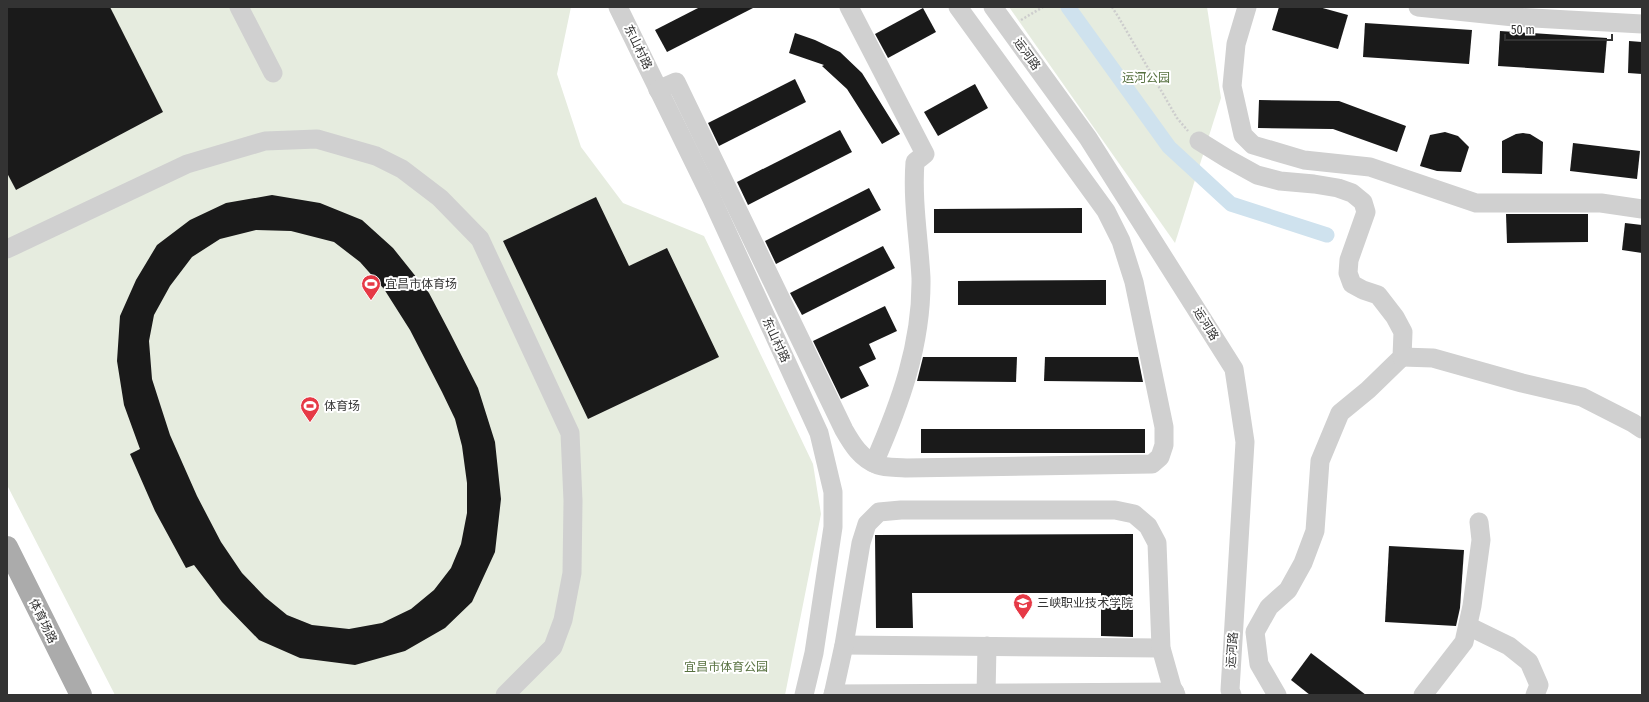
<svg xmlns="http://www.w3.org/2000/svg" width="1649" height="702" font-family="'Fira Sans Condensed','Noto Sans SC',sans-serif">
  <rect width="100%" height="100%" fill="#fff"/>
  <!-- green -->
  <g fill="#e6ecdf">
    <path d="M7,7H571L557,74L581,147L623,203L704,236L813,464L821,514L785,695H115L7,485Z"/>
    <path d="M1009,7H1207L1221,98L1175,243Z"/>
  </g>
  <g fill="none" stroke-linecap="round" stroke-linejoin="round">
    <!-- canal -->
    <path stroke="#cfe2ee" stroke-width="15" d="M1068,7L1169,147L1231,204L1327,235"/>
  </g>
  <!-- building -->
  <g fill="#1a1a1a" fill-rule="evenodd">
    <path d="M7,7H110L163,112L16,190L7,173Z"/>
    <path d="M700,7H755L667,52L655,30Z"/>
    <path d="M1279,7H1319L1348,15L1338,49L1272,30Z"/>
    <path d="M923,8L936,32L888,58L875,34Z"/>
    <path d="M1365,23L1472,30L1469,64L1363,57Z"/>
    <path d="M1500,31L1607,38L1604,73L1498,66Z"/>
    <path d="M795,33L815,40L840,52L862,73L900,134L882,144L847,89L822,66L824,65L789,53Z"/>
    <path d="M1629,41L1642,42V74L1628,73Z"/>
    <path d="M795,79L806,102L719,146L708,123Z"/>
    <path d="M975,84L988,108L938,136L924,112Z"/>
    <path d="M1259,100L1339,101L1406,126L1397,152L1333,129L1258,128Z"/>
    <path d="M840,130L852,152L748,205L737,182Z"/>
    <path d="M1445,132L1458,136L1469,147L1461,172L1437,171L1420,166L1430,135Z"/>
    <path d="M1523,133L1530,134L1543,142L1542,174L1502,173V141L1516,134Z"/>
    <path d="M1573,143L1640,151L1637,179L1570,171Z"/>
    <path d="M869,188L881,210L776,264L765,241Z"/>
    <path d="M272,195L320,203L362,220L393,248L429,293L449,331L478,388L495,442L501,499L495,552L472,602L445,628L405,651L355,665L300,658L259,640L222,602L194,565L186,568L155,511L130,454L140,449L124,405L117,361L120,316L136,280L157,245L190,220L226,203ZM256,230L291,231L334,242L360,262L384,289L410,330L442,392L455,419L462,446L467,483V513L461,544L451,568L434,590L411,609L382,623L349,629L312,625L287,615L265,597L242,573L221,542L197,496L170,435L160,404L152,379L149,341L154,315L170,286L192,257L220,239Z"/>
    <path d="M596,197L629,266L667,248L719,357L588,419L503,241Z"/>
    <path d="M1082,208V233H934V209Z"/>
    <path d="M1506,214H1588V242L1507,243Z"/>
    <path d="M1625,223L1642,225V253L1622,250Z"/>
    <path d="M883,246L895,268L802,315L790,293Z"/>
    <path d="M1106,280V305H958V281Z"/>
    <path d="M885,306L897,331L869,344L876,359L859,367L869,386L841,399L813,341Z"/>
    <path d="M923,357H1017L1016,382L917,381Z"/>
    <path d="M1045,357H1138L1143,382L1044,381Z"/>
    <rect x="921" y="429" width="224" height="24"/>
    <path d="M1133,534V637L1101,636V593H912L913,628H876L875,535Z"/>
    <path d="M1389,546L1464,550L1460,608L1456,626L1385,622Z"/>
    <path d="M1311,653L1366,695H1310L1291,680Z"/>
  </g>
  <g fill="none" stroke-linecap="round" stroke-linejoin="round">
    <!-- path -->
    <g stroke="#cdcdcd" stroke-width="2.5" stroke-dasharray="2 2" stroke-linecap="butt">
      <path d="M1112,7L1119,18L1177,118L1188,131"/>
      <path d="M1021,20L1043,7"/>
    </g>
    <!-- minor -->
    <g stroke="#d0d0d0" stroke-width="19">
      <path d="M239,7L273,73"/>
      <path d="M618,7L711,197L819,433L833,492V527L814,653L804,695"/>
      <path d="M849,7L925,154L915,162C912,201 919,240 921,278C922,344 900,404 874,463"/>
      <path d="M993,7L1088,138L1234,369L1245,442L1230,690L1232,695"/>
      <path d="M1247,7L1236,44L1232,86L1243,135L1253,145L1304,160L1370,167L1476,203H1601L1642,209"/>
      <path d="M1418,7L1514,17L1642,24"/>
      <path d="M658,90L676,82L844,430C852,444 861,459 878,465C886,468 897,467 906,468L1152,464L1160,457L1164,445V427L1134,282L1121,241L1106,211L958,7"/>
      <path d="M1199,141L1228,159L1257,175L1280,181L1314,184L1338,188L1352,193L1363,202L1366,212L1349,260L1348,273L1352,284L1363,290L1378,295L1395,317L1403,332L1402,357L1368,390L1340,413L1320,461L1315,531L1303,563L1288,590L1269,607L1255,632L1259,664L1277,695"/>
      <path d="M7,249L187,164L265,141L317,139L376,156L402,169L440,198L480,239L570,433L573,501L572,573L563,620L553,647L505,695"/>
      <path d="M1402,357L1433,358L1522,383L1582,397L1633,423L1642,429"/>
      <path d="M1468,626L1509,646L1529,662L1539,685L1535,695"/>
      <path d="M844,645L1161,648"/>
      <path d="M833,694L1175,692"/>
      <path d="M833,695L844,645L861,543L867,524L879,512L901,510H1115L1134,514L1148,526L1157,543L1161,648L1172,687L1176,695"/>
      <path d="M986,695L987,646"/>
      <path d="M1423,695L1464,642L1472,606L1481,540L1479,522"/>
    </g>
    <!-- major -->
    <path stroke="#ababab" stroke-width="22" d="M7,547L81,695"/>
  </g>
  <!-- icons -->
  <defs>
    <g id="stadium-pin" transform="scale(1)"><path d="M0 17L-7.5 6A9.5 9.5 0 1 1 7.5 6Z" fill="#e63946" stroke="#fff"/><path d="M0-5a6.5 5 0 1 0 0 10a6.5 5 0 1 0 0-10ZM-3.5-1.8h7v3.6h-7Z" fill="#fff"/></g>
    <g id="university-pin" transform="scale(1)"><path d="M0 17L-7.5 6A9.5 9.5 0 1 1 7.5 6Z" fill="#e63946" stroke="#fff"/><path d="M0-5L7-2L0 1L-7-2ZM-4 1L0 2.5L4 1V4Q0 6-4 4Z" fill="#fff"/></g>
  </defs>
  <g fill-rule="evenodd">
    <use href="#stadium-pin" x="371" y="284"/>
    <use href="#stadium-pin" x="310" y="406"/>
    <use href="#university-pin" x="1023" y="603"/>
  </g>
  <g text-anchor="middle" stroke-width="4" stroke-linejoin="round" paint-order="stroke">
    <!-- street labels -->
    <g font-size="12" fill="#333" stroke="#fff">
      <text transform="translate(638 47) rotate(64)" y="4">东山村路</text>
      <text transform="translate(1027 54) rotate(54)" y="4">运河路</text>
      <text transform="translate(1206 324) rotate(58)" y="4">运河路</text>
      <text transform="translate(776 340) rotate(65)" y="4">东山村路</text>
      <text transform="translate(43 621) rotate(64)" y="4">体育场路</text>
      <text transform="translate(1232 650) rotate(-86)" y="4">运河路</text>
    </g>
    <!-- park labels -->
    <g font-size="12" fill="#56703f" stroke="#fff">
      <text x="1146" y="82">运河公园</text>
      <text x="726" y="671">宜昌市体育公园</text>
    </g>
    <!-- poi labels -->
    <g font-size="12" fill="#333" stroke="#fff" text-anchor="start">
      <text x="385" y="288">宜昌市体育场</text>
      <text x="324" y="410">体育场</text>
      <text x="1037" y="607">三峡职业技术学院</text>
    </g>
  </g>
  <!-- border -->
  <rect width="1649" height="702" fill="none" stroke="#333333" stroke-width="16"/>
  <!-- scale -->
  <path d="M1505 34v6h107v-6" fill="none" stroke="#333333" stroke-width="2"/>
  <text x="1511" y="34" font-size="12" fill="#333333" stroke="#ffffff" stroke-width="3" paint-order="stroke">50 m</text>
</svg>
